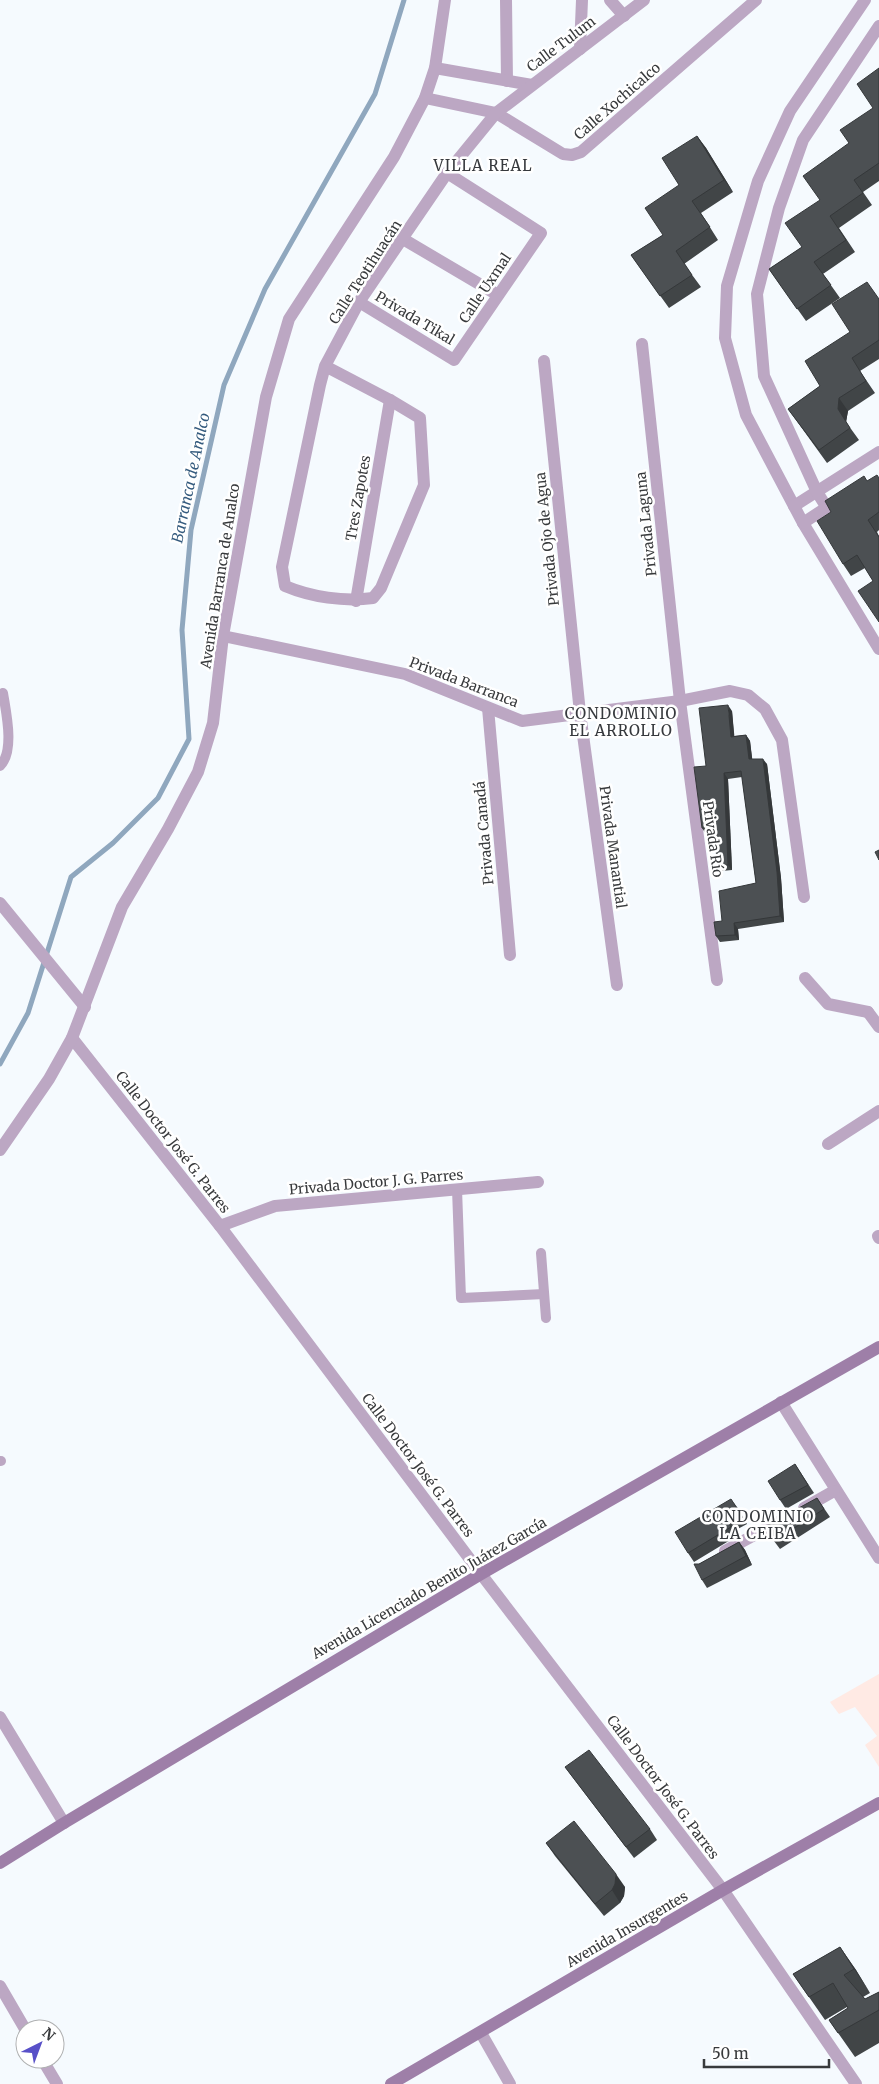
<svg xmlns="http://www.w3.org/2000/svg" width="879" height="2084" font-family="Merriweather,serif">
  <rect width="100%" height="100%" fill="#f5fafe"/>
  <!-- education -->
  <path fill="#ffeae4" d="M879,1674V1767L865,1745L877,1736L855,1707L839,1714L830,1702Z"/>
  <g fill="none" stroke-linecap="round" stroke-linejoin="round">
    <!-- stream -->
    <path stroke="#8fa7be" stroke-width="5" d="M0,1064L28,1013L71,877L113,843L158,798L189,739L182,630L191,530L224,385L265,289L375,94L404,0"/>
    <!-- service -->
    <g stroke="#bca7c3" stroke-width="10">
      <path d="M0,766C15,751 6,712 3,693"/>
      <path d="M457,1189L461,1298L544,1294"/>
      <path d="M541,1253L546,1318"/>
      <path d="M0,1461H1"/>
    </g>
    <!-- minor -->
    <g stroke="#bca7c3" stroke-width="12">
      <path d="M506,0L507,81"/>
      <path d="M610,0L624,16"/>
      <path d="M865,0L790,111L758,181L727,286L725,338L746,415L803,523L879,649"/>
      <path d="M580,49L582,0"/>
      <path d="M435,68L532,85"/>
      <path d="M425,98L496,113L563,154L572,155L581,152L756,0"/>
      <path d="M403,239L498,295"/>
      <path d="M359,302L454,360L541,233L447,173"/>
      <path d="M642,344L680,701L717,980"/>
      <path d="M544,361L580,713L617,985"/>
      <path d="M325,366L390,400L420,418L424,485L381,588L373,598C344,602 311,597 285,586L282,567L320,385L325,366L359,302L447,173L496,113L644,0"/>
      <path d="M794,506L879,452"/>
      <path d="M827,508L817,492L764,376L757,294L779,208L803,140L879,26"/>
      <path d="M803,523L832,504"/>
      <path d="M356,601L390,400"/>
      <path d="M223,636L405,674L522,721L680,701L730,691L748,695L765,709L782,740L804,897"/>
      <path d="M488,708L510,955"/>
      <path d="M0,903L85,1007"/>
      <path d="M805,978L828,1004L868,1012"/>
      <path d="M868,1012L879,1027"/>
      <path d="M72,1038L220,1226L481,1574L723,1890L856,2084"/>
      <path d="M828,1144L879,1111"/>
      <path d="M0,1150L49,1079L72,1038L122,907L168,829L198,772L213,723L223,636L266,397L289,319L394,157L425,98L435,68L445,0"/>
      <path d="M220,1226L275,1206L538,1182"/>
      <path d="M878,1236L879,1238"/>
      <path d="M781,1402L879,1558"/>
      <path d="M804,1508L834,1491"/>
      <path d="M725,1551L782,1520"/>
      <path d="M0,1717L64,1823"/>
      <path d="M0,1986L25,2029"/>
      <path d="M481,2033L510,2084"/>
      <path d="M42,2059L57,2084"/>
    </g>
    <!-- secondary -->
    <g stroke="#9e7fa8" stroke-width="12">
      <path d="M0,1863L64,1823L481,1574L879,1347"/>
      <path d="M391,2084L723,1890L879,1803"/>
    </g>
  </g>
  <!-- wall -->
  <g fill="#414547">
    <path d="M879,68V181L863,192L872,205L839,228L855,252L823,274L840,298L806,321L769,269L802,247L820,200L849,143L873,108Z"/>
    <path d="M697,136L706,148L733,192L701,213L718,240L684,264L701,287L669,308L631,255L663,235Z"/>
    <path d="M879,299V359L860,371L875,393L848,411L846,422L859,440L827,463L788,409L820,386L850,332Z"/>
    <path d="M879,478V530L877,532L879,536V622L873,581L865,568L851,576L843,564L831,512L867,481Z"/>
    <path d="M732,711L734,736L746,735L750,741L752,759L767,764L781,878L784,922L738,929L739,940L720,942L716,936L722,921L756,883L742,777L728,779L732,870L722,871L718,865L714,835L706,834L702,828L706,766Z"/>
    <path d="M795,1464L814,1493L786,1509L780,1500Z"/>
    <path d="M817,1498L830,1517L780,1549L774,1541Z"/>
    <path d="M737,1507L747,1524L734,1531L737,1536L694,1562L688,1553Z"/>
    <path d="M739,1542L745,1550L752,1565L707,1588L702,1580L699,1564Z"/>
    <path d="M565,1767L650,1829L657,1840L634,1858Z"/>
    <path d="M546,1843L625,1887L624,1896L620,1903L604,1916L555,1856Z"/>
    <path d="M840,1947L856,1970L870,1993L863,1997L865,1999L879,1992V2043L855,2057L829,2020L848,2008L847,2007L825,2020L793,1974Z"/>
  </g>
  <!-- shaded-wall -->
  <g fill="#35383a">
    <path d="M697,136L706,148L733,192L724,180Z"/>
    <path d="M839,398L848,411L846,422L838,409Z"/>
    <path d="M728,705L732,711L735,743L731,737Z"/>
    <path d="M746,735L750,741L753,765L749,759Z"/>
    <path d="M763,759L767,764L781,878L784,922L780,916Z"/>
    <path d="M724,773L728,779L732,870L728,865Z"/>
    <path d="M734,923L738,929L739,940L735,935Z"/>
    <path d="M731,1499L737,1507L747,1524L741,1515Z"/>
    <path d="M739,1542L745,1550L752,1565L746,1556Z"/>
    <path d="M616,1874L625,1887L624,1896L620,1903L612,1890Z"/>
    <path d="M840,1947L856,1970L870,1993L854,1969Z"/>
  </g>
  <!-- building -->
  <g fill="#4c5053" stroke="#35383a">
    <path d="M879,68V163L854,180L863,193L830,216L846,240L814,262L831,285L797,309L769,269L802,247L785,223L820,200L803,176L849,143L840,130L873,108L857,84Z"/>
    <path d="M697,136L724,180L692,201L710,227L676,251L692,275L660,296L631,255L663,235L645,208L679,185L662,158Z"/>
    <path d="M867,282L879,299V340L852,358L866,381L839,398L838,409L850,428L819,450L788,409L820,386L805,361L850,332L832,304Z"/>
    <path d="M877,475L879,478V512L868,520L879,537V622L858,591L873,581L857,555L843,564L817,521L831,512L825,501L864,476L867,481Z"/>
    <path d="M728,705L731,737L746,735L749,759H763L777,872L780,916L734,923L735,935L716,936L714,922L722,921L719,891L756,883L741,771L724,773L728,865H718L713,829L702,828L694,767L706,766L699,708Z"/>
    <path d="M879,850V860L875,852Z"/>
    <path d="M795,1464L808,1485L780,1500L768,1481Z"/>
    <path d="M817,1498L824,1509L774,1541L766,1526Z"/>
    <path d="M731,1499L741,1515L728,1522L731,1527L688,1553L675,1532Z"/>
    <path d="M739,1542L746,1556L702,1580L694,1564H699Z"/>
    <path d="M589,1750L650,1829L626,1847L565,1767Z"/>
    <path d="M574,1821L616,1874L615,1884L612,1890L595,1904L546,1843Z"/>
    <path d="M840,1947L854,1969L844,1975L865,1999L879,1992V2010L838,2033L829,2020L848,2008L833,1983L809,1997L793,1974Z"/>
  </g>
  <g text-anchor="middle" stroke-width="5" stroke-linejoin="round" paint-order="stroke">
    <!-- street labels -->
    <g font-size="14" fill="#383a3c" stroke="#fff">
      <text transform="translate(561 44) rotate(-37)" y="5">Calle Tulum</text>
      <text transform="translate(617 101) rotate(-41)" y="5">Calle Xochicalco</text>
      <text transform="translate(365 272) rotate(-57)" y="5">Calle Teotihuacán</text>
      <text transform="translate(485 288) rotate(-56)" y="5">Calle Uxmal</text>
      <text transform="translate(415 318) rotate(31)" y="5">Privada Tikal</text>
      <text transform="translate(358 498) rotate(-80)" y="5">Tres Zapotes</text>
      <text transform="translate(646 524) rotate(-96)" y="5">Privada Laguna</text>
      <text transform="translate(547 539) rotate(-96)" y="5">Privada Ojo de Agua</text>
      <text transform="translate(220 576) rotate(-81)" y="5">Avenida Barranca de Analco</text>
      <text transform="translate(464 682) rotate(21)" y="5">Privada Barranca</text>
      <text transform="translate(484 833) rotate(-95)" y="5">Privada Canadá</text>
      <text transform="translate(713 839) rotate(82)" y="5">Privada Río</text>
      <text transform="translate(613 847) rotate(82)" y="5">Privada Manantial</text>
      <text transform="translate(173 1142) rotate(52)" y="5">Calle Doctor José G. Parres</text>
      <text transform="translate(376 1182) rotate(-5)" y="5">Privada Doctor J. G. Parres</text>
      <text transform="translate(418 1465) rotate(53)" y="5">Calle Doctor José G. Parres</text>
      <text transform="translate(429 1588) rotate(-30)" y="5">Avenida Licenciado Benito Juárez García</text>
      <text transform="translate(663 1787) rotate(53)" y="5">Calle Doctor José G. Parres</text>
      <text transform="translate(627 1929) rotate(-30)" y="5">Avenida Insurgentes</text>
    </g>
    <!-- neighbourhood labels -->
    <g font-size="15" letter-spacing="1" fill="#36393d" stroke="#fff">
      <text x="483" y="171">VILLA REAL</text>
      <text x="621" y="719">CONDOMINIO<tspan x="621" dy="17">EL ARROLLO</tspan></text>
      <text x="758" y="1522">CONDOMINIO<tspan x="758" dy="17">LA CEIBA</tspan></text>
    </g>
    <!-- water labels -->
    <g font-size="15" font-style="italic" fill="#355b7e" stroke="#fff">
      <text transform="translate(191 478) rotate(-78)" y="5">Barranca de Analco</text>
    </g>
  </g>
  <!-- north arrow -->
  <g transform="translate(40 2044) rotate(42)"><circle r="24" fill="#ffffff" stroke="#afb0b1"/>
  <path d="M0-4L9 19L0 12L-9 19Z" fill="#5850c8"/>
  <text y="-8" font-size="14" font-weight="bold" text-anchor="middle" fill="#383a3c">N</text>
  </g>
  <!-- scale -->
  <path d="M704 2059v8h125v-8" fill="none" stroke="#383a3c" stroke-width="2.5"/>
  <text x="712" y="2059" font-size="15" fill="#383a3c" stroke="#ffffff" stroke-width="4" paint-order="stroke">50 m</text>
</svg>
